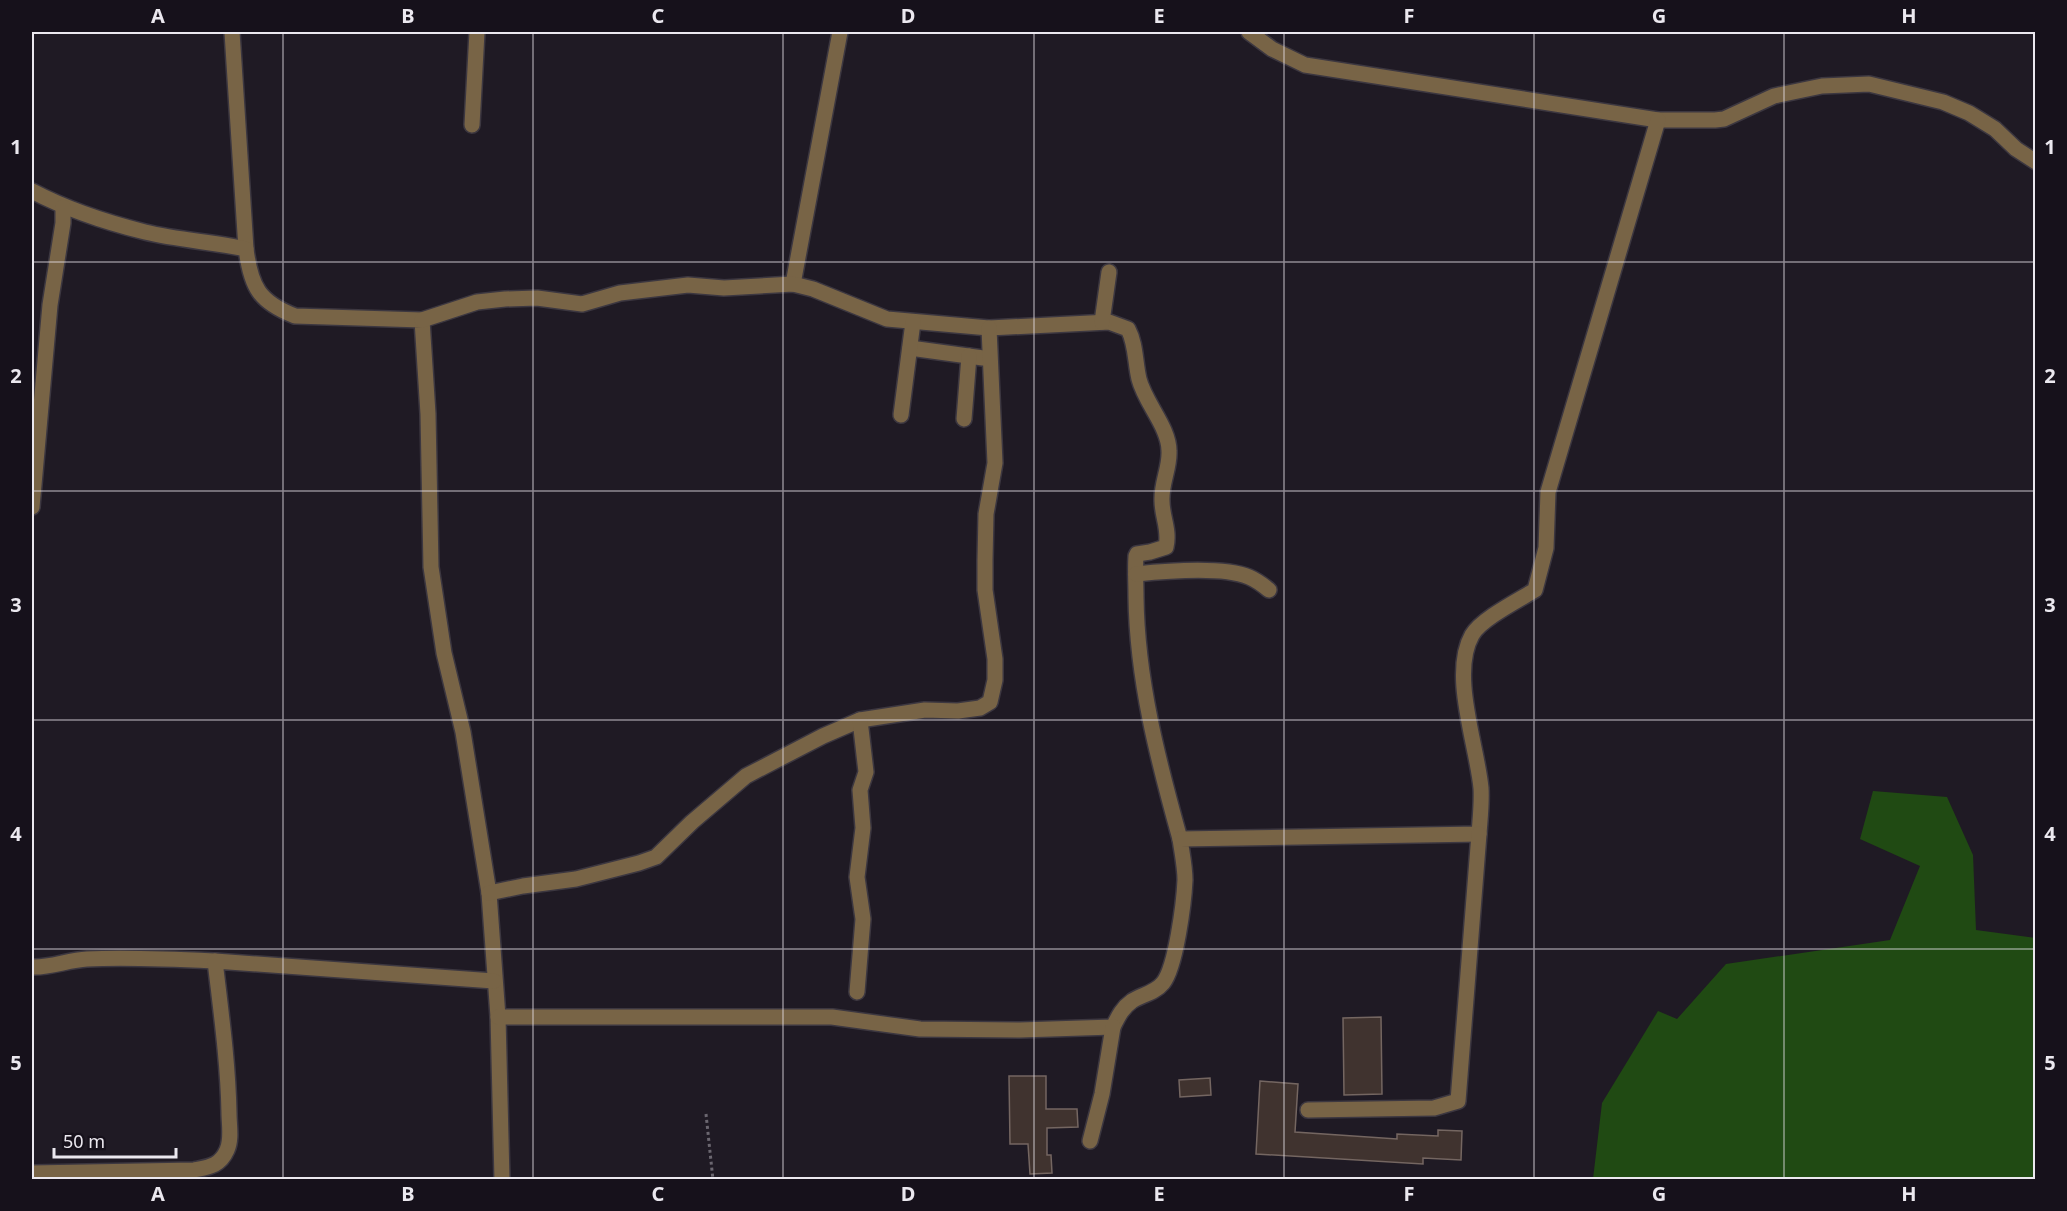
<svg xmlns="http://www.w3.org/2000/svg" width="2067" height="1211" font-family="'Noto Sans',sans-serif">
  <rect width="100%" height="100%" fill="#1f1a24"/>
  <!-- green -->
  <path fill="#204a13" d="M1873,791L1947,797L1973,855L1976,930L2035,938V1179H1593L1602,1103L1658,1011L1677,1019L1726,964L1890,940L1920,866L1860,839Z"/>
  <!-- building -->
  <g fill="#40332f" stroke="#746661" stroke-width="1.5">
    <path d="M1381,1017L1382,1094L1344,1095L1343,1018Z"/>
    <path d="M1009,1076H1046V1109H1077L1078,1127L1047,1128V1155H1051L1052,1173L1030,1174L1028,1144H1010Z"/>
    <path d="M1210,1078L1211,1095L1180,1097L1179,1080Z"/>
    <path d="M1260,1081L1298,1084L1295,1132L1397,1139V1134L1438,1136V1130L1462,1131L1461,1160L1423,1158V1164L1256,1154Z"/>
  </g>
  <g fill="none" stroke-linecap="round" stroke-linejoin="round">
    <!-- minor casing -->
    <g stroke="#3c3740" stroke-width="18">
      <g id="minor">
        <path d="M232,32L246,249"/>
        <path d="M1249,32L1272,49L1305,65L1658,120H1715L1724,119L1774,96L1822,86L1869,84L1943,102L1969,113L1995,129L2016,149L2036,162"/>
        <path d="M472,125L477,32"/>
        <path d="M32,191C68,210 105,222 145,232C178,240 213,242 246,249C251,287 259,302 295,316L422,320L428,414L431,567L444,653L463,732L489,893L498,1017L502,1180"/>
        <path d="M793,284L840,32"/>
        <path d="M422,320L477,302L505,299L537,298L582,304L620,293L688,285L724,288L793,284L813,289L887,319L989,328L1109,322L1128,329C1136,344 1135,362 1139,379C1145,403 1169,427 1169,451C1170,468 1161,483 1162,501C1162,517 1170,530 1166,547L1150,552L1137,554L1136,556C1135,569 1136,583 1136,597C1137,680 1158,760 1180,839"/>
        <path d="M1102,322L1109,272"/>
        <path d="M910,348L983,358"/>
        <path d="M901,415L913,322"/>
        <path d="M964,419L969,356"/>
        <path d="M32,507L50,305L63,223V207"/>
        <path d="M1136,574C1165,571 1223,566 1249,577C1256,580 1263,585 1269,590"/>
        <path d="M489,893L523,886L576,879L639,863L656,857L692,822L746,776L823,736L860,720L925,710L958,711L980,708L990,702L995,680V659L985,590V560L986,514L995,463L989,328"/>
        <path d="M32,967C50,968 68,960 87,959C130,957 172,959 215,961"/>
        <path d="M857,992L863,919L857,877L863,828L860,790L866,772L860,720"/>
        <path d="M498,1017H832L920,1029L1020,1030L1113,1027C1118,1017 1122,1008 1132,1001C1141,995 1155,993 1163,983C1176,967 1184,902 1185,880C1185,867 1182,853 1180,839L1479,834C1480,819 1482,803 1481,788C1477,745 1450,674 1472,635C1481,619 1519,600 1535,590L1546,548L1548,492L1658,120"/>
        <path d="M1308,1110L1434,1108L1458,1101L1479,834"/>
        <path d="M1090,1141L1102,1094L1113,1027"/>
        <path d="M32,1173L194,1170C209,1167 220,1166 227,1150C232,1139 229,1125 229,1113C228,1062 221,1012 215,961L494,981"/>
      </g>
    </g>
    <!-- path -->
    <path stroke="#6b6770" stroke-width="3" stroke-dasharray="3 3" stroke-linecap="butt" d="M706,1114L713,1180"/>
    <!-- minor -->
    <use href="#minor" stroke="#786446" stroke-width="15"/>
  </g>
  <!-- grid -->
  <path fill="none" stroke="#ebe8ef" stroke-width="1.5" stroke-opacity="0.55" d="M283,32V1180M533,32V1180M783,32V1180M1034,32V1180M1284,32V1180M1534,32V1180M1784,32V1180M32,262H2036M32,491H2036M32,720H2036M32,949H2036"/>
  <!-- border -->
  <rect width="2067" height="1211" fill="none" stroke="#16111b" stroke-width="66"/>
  <!-- scale -->
  <path d="M54 1148v9h122v-9" fill="none" stroke="#ebe8ef" stroke-width="3"/>
  <text x="63" y="1148" font-size="18" fill="#ebe8ef" stroke="#16111b" stroke-width="4.5" paint-order="stroke">50 m</text>
  <rect x="33" y="33" width="2001" height="1145" fill="none" stroke="#ebe8ef" stroke-width="2"/>
  <g font-size="20" text-anchor="middle" font-weight="bold" fill="#ebe8ef">
    <text x="158" y="23">A</text>
    <text x="408" y="23">B</text>
    <text x="658" y="23">C</text>
    <text x="908" y="23">D</text>
    <text x="1159" y="23">E</text>
    <text x="1409" y="23">F</text>
    <text x="1659" y="23">G</text>
    <text x="1909" y="23">H</text>
    <text x="16" y="154">1</text>
    <text x="2050" y="154">1</text>
    <text x="16" y="383">2</text>
    <text x="2050" y="383">2</text>
    <text x="16" y="612">3</text>
    <text x="2050" y="612">3</text>
    <text x="16" y="841">4</text>
    <text x="2050" y="841">4</text>
    <text x="16" y="1070">5</text>
    <text x="2050" y="1070">5</text>
    <text x="158" y="1201">A</text>
    <text x="408" y="1201">B</text>
    <text x="658" y="1201">C</text>
    <text x="908" y="1201">D</text>
    <text x="1159" y="1201">E</text>
    <text x="1409" y="1201">F</text>
    <text x="1659" y="1201">G</text>
    <text x="1909" y="1201">H</text>
  </g>
</svg>
